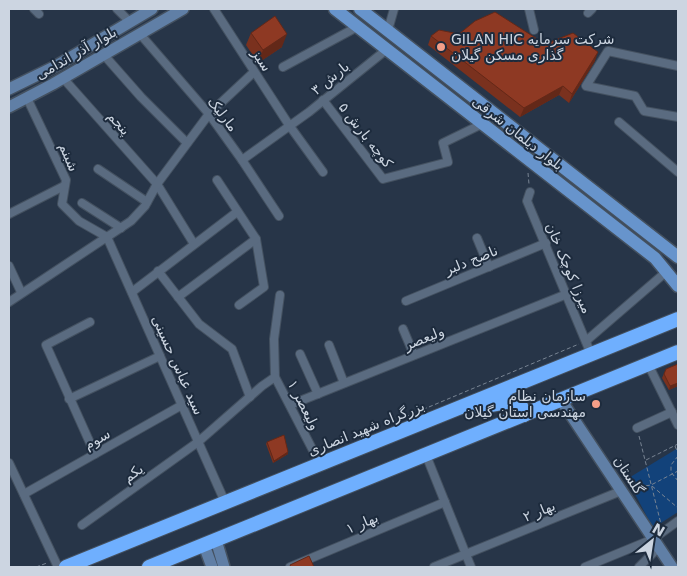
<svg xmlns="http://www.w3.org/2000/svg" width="687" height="576" font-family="'DejaVu Sans',Vazirmatn,sans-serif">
  <rect width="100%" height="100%" fill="#273548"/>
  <!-- green -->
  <path fill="#12427a" d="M678,448V512L653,528L627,479Z"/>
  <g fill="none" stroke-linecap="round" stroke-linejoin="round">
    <!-- street casing -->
    <g stroke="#445160" stroke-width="10">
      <g id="street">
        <path d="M34,9L39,14"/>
        <path d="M117,9L130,22"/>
        <path d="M214,9L289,125L323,172"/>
        <path d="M529,9L534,30"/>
        <path d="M588,13L592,9"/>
        <path d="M388,30L394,9"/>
        <path d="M140,34L209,114L242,160L279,216"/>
        <path d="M104,55L141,97L187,143"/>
        <path d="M678,66L608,51L586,86L635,96L644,111L678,117"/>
        <path d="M283,67L357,27"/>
        <path d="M63,78L157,184L194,244"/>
        <path d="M27,98L66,180L62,204L79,221L107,237L225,502"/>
        <path d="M323,100L383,179L448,162L443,143L482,124"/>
        <path d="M619,122L678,172"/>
        <path d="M242,160L309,112L386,50"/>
        <path d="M98,169L147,202"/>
        <path d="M217,180L256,239L264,287L239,305"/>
        <path d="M530,192L527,201L591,354"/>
        <path d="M82,203L121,228"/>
        <path d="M9,214L64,186"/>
        <path d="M477,238L489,267"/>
        <path d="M9,266L21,292"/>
        <path d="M158,271L199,324L232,349L250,397"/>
        <path d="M132,292L237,212"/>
        <path d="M280,295L274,339L275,377L320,464"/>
        <path d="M178,297L256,239"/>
        <path d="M406,301L546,243"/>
        <path d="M9,302L131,221L145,206L157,184L209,114L254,72"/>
        <path d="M90,322L46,345L95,454"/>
        <path d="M403,329L414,355"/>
        <path d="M586,341L666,272"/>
        <path d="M329,345L344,383"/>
        <path d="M300,354L318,394"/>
        <path d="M648,364L678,425"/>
        <path d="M69,399L160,356"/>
        <path d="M290,405L567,294"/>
        <path d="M637,428L672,412"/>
        <path d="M426,455L471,567"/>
        <path d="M9,463L58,567"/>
        <path d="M24,494L182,405"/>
        <path d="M82,525L198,442L262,386L275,377"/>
        <path d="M290,567L445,502"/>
        <path d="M434,567L621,491"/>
        <path d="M585,567L653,539L678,521"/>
        <path d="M639,567L659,547"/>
      </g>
    </g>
    <!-- secondary casing -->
    <g stroke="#445160" stroke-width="14">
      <g id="secondary">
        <path d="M9,89L56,66L152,9"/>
        <path d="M9,107L53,84L183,9"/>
        <path d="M561,400L672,567"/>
        <path d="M216,540L224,567"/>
        <path d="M204,545L212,567"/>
      </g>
    </g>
    <!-- primary casing -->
    <g stroke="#445160" stroke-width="15">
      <g id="primary">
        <path d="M335,9L655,258L678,286"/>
        <path d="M360,9L678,257"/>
      </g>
    </g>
    <!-- highway casing -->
    <g stroke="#445160" stroke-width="16">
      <g id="highway">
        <path d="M479,407L513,401L521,406L524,415"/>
        <path d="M66,567L678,319"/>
        <path d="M149,567L678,352"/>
      </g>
    </g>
    <!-- path -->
    <g stroke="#788493" stroke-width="1" stroke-dasharray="4 2.5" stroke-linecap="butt">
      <path d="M528,173L529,184"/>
      <path d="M405,417L579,344"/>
      <path d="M639,436L661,524"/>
      <path d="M675,446L678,453"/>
      <path d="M678,456L671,465V472L678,481"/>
      <path d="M646,460L678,444"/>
      <path d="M652,486L678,508"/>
      <path d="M633,488L651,485L678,471"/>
      <path d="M36,567L47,563"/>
    </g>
    <!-- street -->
    <use href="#street" stroke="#5a6b80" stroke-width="8"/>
    <!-- secondary -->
    <use href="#secondary" stroke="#607fa6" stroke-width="11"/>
    <!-- primary -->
    <use href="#primary" stroke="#6794cc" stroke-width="12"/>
    <!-- highway -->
    <use href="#highway" stroke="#6faffe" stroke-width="14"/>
  </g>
  <!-- wall -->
  <g fill="#7a311e">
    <path d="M251,33L282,47L258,63L246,45Z"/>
    <path d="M459,34L545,44L595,61L569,103L559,95L520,117L428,45L431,36Z"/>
    <path d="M678,364V386L669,390L662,378L666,369Z"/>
    <path d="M267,442L288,454L273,463L266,444Z"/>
  </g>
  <!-- shaded-wall -->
  <g fill="#632818">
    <path d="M287,34L282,47L258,63L263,50Z"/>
    <path d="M598,52L595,61L569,103L572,94Z"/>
    <path d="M563,86L559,95L520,117L524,108Z"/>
    <path d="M678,383V386L669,390L670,386Z"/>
    <path d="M288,452V454L273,463L274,461Z"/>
  </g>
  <!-- building -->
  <g fill="#8e3923" stroke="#632818">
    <path d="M495,12L545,44L573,33L598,52L572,94L563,86L524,108L431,36L439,30L459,34L475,21Z"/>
    <path d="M275,16L287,34L263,50L251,33Z"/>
    <path d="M678,364V383L670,386L664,374L666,369Z"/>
    <path d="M284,435L288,452L274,461L267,442Z"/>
    <path d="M309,556L314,567H291L290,565Z"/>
  </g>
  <!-- markers -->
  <g fill="#f49e88" stroke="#1d2b3d" stroke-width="2">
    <circle cx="441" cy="47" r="5"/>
    <circle cx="596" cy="404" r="5"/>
  </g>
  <g text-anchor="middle" stroke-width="4" stroke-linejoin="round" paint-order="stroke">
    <!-- poi labels -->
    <g font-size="14" fill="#ccd5e1" stroke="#1d2b3d" text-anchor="start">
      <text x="451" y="44">GILAN HIC شرکت سرمایه<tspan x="451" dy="16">گذاری مسکن گیلان</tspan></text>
      <text x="586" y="401" text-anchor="end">سازمان نظام<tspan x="586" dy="16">مهندسی استان گیلان</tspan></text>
    </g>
    <!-- street labels -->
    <g font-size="14" fill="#ccd5e1" stroke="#1d2b3d">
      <text transform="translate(76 53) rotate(-30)" y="5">بلوار آذر اندامی</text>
      <text transform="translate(262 60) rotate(57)" y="5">سبز</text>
      <text transform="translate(330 78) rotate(-39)" y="5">بارش ۳</text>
      <text transform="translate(223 114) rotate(52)" y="5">مارلیک</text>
      <text transform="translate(119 123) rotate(48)" y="5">پنجم</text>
      <text transform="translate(518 133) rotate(38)" y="5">بلوار دیلمان شرقی</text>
      <text transform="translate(366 135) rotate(52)" y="5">کوچه بارش ۵</text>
      <text transform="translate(69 157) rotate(67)" y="5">شبنم</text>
      <text transform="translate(471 260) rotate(-22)" y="5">ناصح دلبر</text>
      <text transform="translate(569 268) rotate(67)" y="5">میرزا کوچک خان</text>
      <text transform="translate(424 338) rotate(-22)" y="5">ولیعصر</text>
      <text transform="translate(178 365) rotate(66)" y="5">سید عباس حسینی</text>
      <text transform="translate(304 405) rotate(63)" y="5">ولیعصر ۱</text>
      <text transform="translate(366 428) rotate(-22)" y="5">بزرگراه شهید انصاری</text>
      <text transform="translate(97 439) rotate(-30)" y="5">سوم</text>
      <text transform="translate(133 473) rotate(-36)" y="5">یکم</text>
      <text transform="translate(629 475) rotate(57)" y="5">گلستان</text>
      <text transform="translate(539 511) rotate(-22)" y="5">بهار ۲</text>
      <text transform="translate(362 523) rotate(-23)" y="5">بهار ۱</text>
    </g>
  </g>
  <!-- border -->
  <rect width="687" height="576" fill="none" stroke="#ccd5e1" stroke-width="20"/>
  <!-- north arrow -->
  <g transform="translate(652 541) rotate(30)" stroke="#1d2b3d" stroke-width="4" paint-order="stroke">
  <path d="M0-4L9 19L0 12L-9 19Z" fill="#ccd5e1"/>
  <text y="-8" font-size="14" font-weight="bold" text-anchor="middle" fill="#ccd5e1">N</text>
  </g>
</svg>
